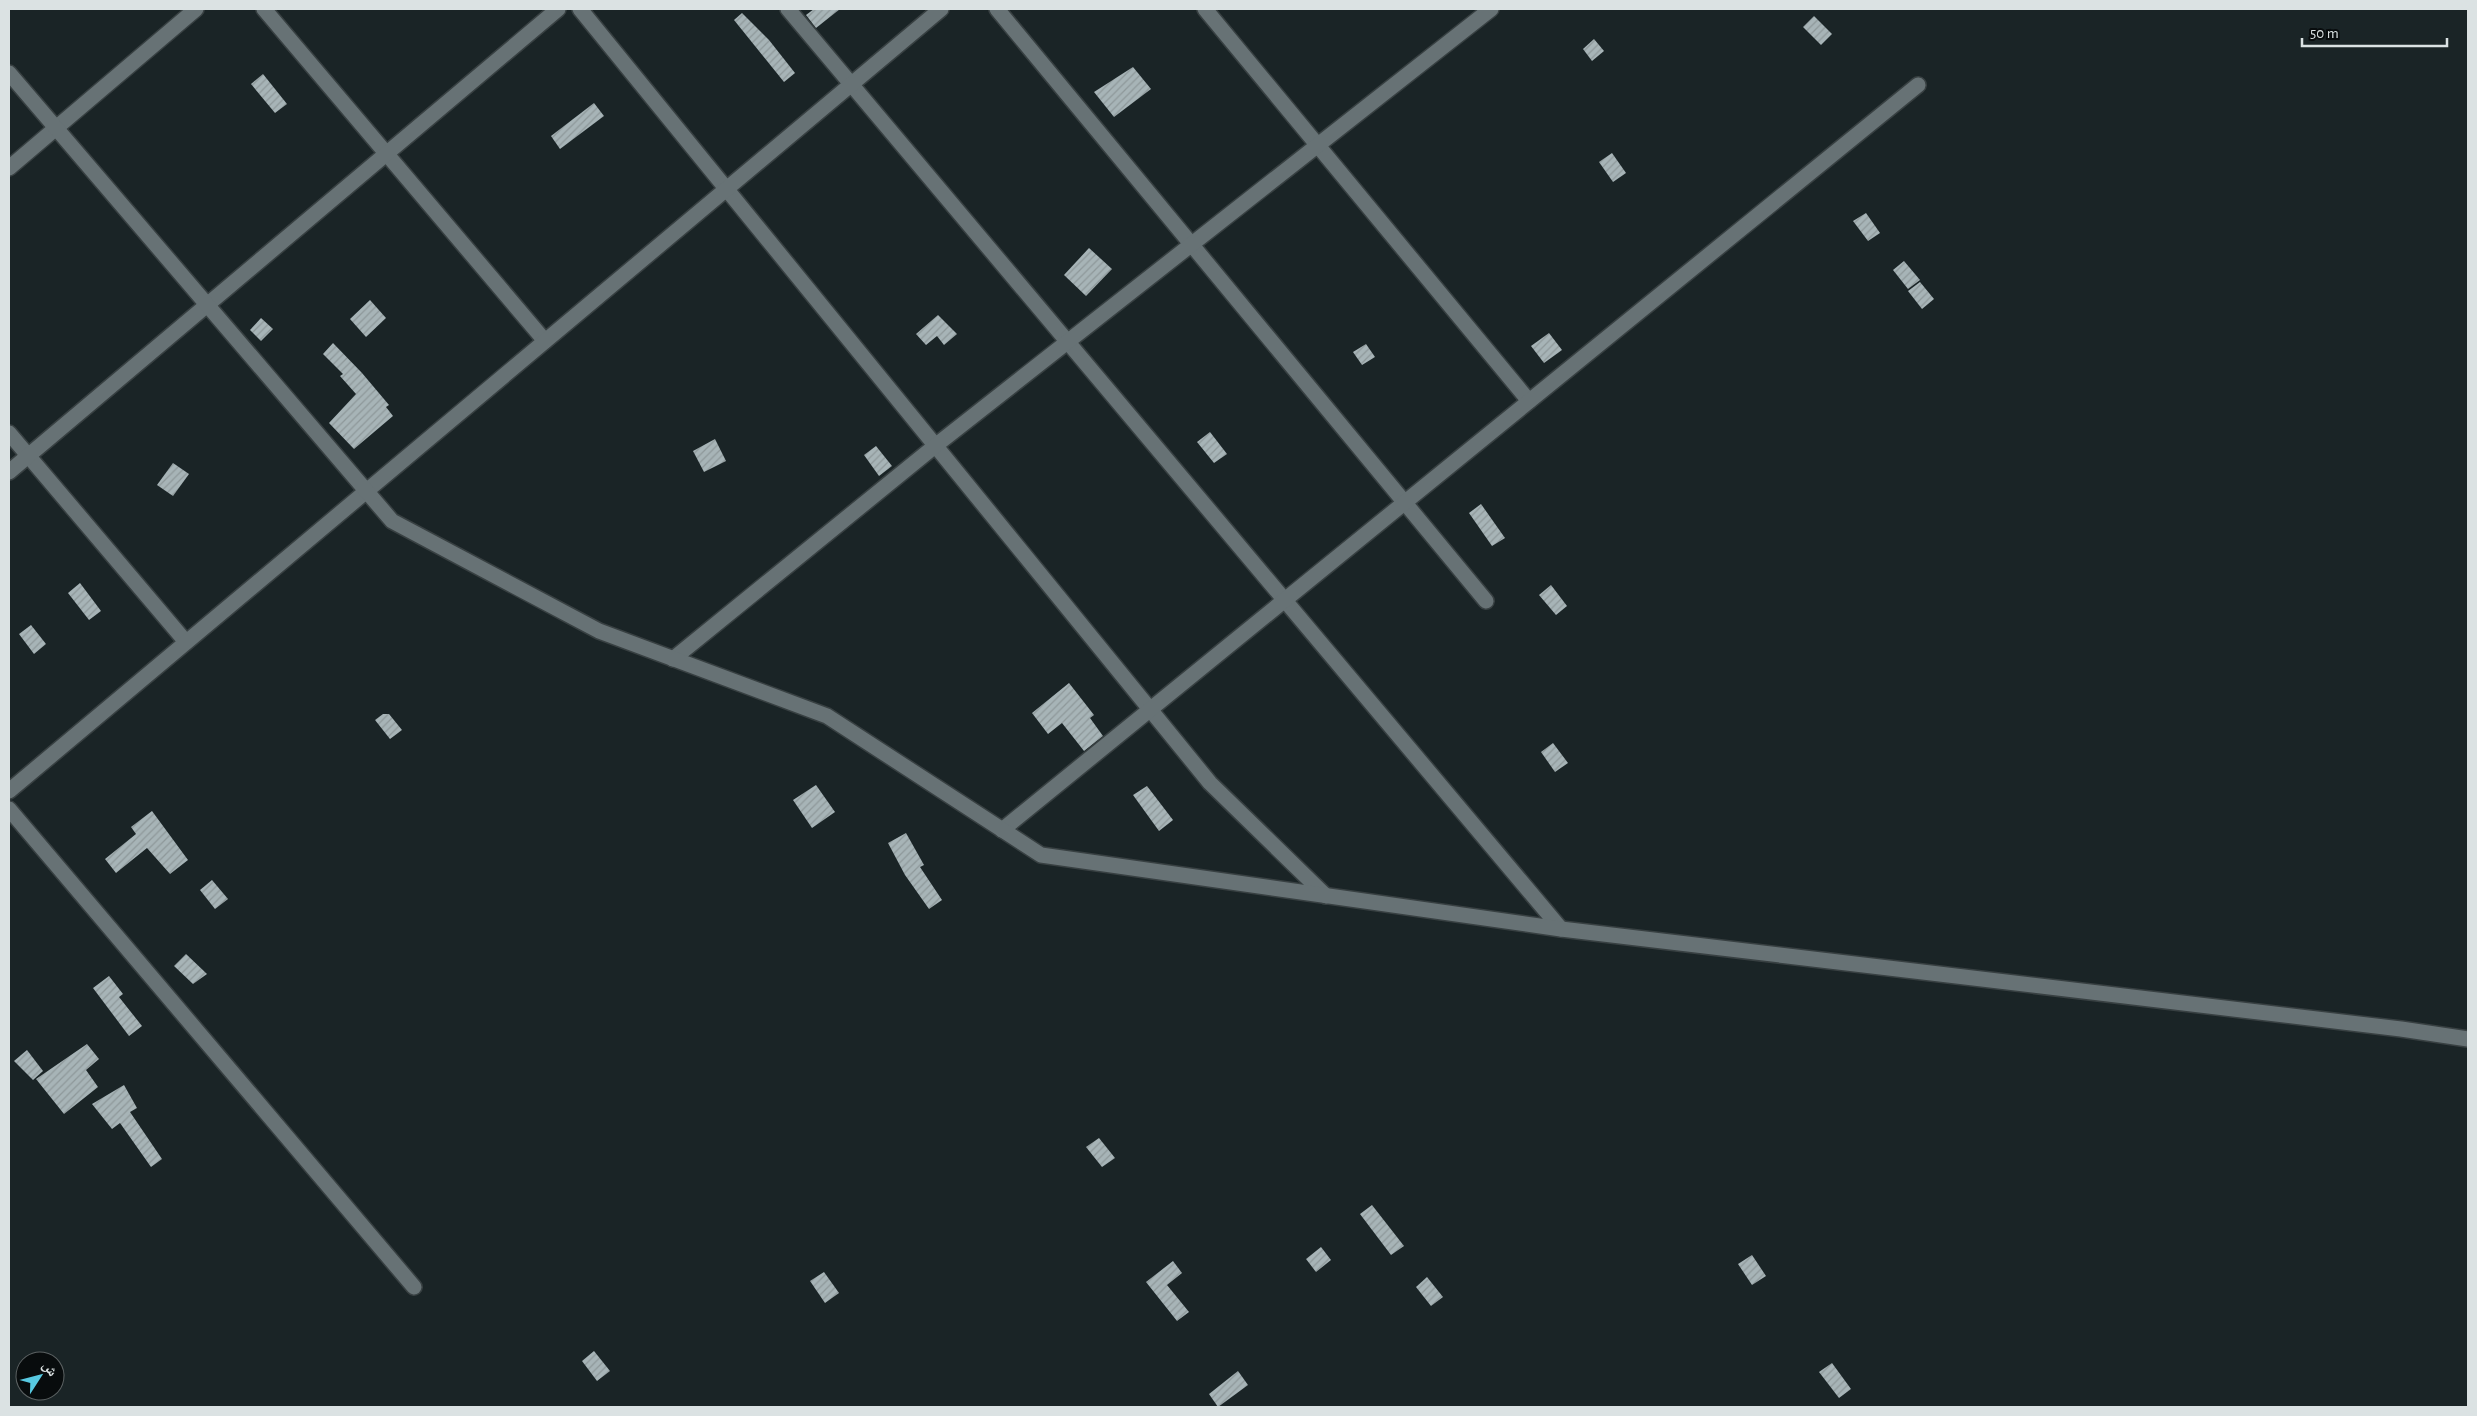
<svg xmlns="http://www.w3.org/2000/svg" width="2477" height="1416" font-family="'Alegreya Sans','Noto Naskh Arabic',sans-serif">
  <defs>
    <pattern id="building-hatch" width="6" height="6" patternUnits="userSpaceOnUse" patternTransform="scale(1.25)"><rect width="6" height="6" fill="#a7b4b7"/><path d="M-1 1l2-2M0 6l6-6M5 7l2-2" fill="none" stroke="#8e989a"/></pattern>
  </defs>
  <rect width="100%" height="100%" fill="#1a2426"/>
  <!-- building -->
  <g fill="url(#building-hatch)">
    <path d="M814,9H840L816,28L806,15Z"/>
    <path d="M742,13L769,40L795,73L784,82L734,20Z"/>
    <path d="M1814,16L1832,34L1821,45L1803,27Z"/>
    <path d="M1594,39L1604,51L1592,61L1583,49Z"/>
    <path d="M1133,67L1151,89L1114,117L1094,92Z"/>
    <path d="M263,74L287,104L275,113L251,84Z"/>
    <path d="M594,103L604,116L560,149L551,136Z"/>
    <path d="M1612,153L1626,173L1613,182L1599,162Z"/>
    <path d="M1866,213L1880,233L1868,241L1853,221Z"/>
    <path d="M1089,248L1112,269L1086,296L1064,275Z"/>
    <path d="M1904,261L1920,280L1908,289L1893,270Z"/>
    <path d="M1920,282L1934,299L1922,309L1908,291Z"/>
    <path d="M370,300L386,318L366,337L350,319Z"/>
    <path d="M938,315L957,334L944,345L937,336L926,345L916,334Z"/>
    <path d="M261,318L273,329L261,341L250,330Z"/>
    <path d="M1549,333L1562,350L1544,363L1531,346Z"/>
    <path d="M333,343L362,373L389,405L386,407L393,416L354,449L329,423L356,394L340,376L343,374L323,354Z"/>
    <path d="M1366,344L1375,357L1362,365L1353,352Z"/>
    <path d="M1210,432L1227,454L1214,463L1197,442Z"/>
    <path d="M715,439L726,461L704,472L693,451Z"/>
    <path d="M876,446L892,466L879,476L864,455Z"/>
    <path d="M173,463L189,474L173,496L157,485Z"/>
    <path d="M1481,504L1505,538L1492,546L1469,513Z"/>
    <path d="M80,583L101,611L89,620L68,593Z"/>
    <path d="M1551,585L1567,606L1556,615L1539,595Z"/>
    <path d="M31,625L46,644L34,654L19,634Z"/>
    <path d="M1069,683L1094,715L1090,718L1103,736L1084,751L1062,723L1048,734L1032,713Z"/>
    <path d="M383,714H389L402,730L390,739L375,720Z"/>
    <path d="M1553,743L1568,763L1555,772L1541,752Z"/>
    <path d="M816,785L835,812L812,828L793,800Z"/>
    <path d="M1147,786L1173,820L1159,831L1133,795Z"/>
    <path d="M152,811L188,860L170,874L147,848L116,873L105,859L136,834L131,827Z"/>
    <path d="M906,833L924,865L920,867L942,900L929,909L905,875L888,843Z"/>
    <path d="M212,880L228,899L215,909L200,890Z"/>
    <path d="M186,954L207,974L193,984L174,966Z"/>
    <path d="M109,976L123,994L119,997L142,1026L129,1036L93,988Z"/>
    <path d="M87,1044L99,1059L86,1070L98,1087L64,1114L36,1079Z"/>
    <path d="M27,1050L43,1071L33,1080L14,1061Z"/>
    <path d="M124,1085L137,1108L130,1112L162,1159L151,1167L120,1123L112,1129L92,1104Z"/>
    <path d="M1099,1138L1115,1158L1102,1167L1086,1147Z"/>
    <path d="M1372,1205L1404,1246L1391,1255L1360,1214Z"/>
    <path d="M1321,1247L1331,1260L1316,1272L1306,1259Z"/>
    <path d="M1752,1255L1766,1276L1752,1285L1738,1264Z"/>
    <path d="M1173,1261L1182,1273L1167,1285L1189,1312L1177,1321L1146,1282Z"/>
    <path d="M824,1272L839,1293L825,1303L810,1281Z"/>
    <path d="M1427,1277L1443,1297L1431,1306L1416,1287Z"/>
    <path d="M594,1351L610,1371L597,1381L582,1361Z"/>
    <path d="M1832,1363L1851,1389L1839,1398L1819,1372Z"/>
    <path d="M1238,1371L1248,1385L1218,1407L1209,1394Z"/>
  </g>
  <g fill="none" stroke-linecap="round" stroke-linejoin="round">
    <!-- street casing -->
    <g stroke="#384042" stroke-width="18">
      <g id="street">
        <path d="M264,9L545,341"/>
        <path d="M580,9L1210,783L1326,896"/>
        <path d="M788,9L1561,929"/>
        <path d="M997,9L1486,601"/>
        <path d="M1205,9L1529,401"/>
        <path d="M9,168L196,9"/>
        <path d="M9,433L186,642"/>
        <path d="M9,472L558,9"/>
        <path d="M673,659L935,446L1491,9"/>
        <path d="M9,791L941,9"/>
        <path d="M9,809L414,1287"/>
        <path d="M1002,830L1918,85"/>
      </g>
    </g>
    <!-- secondary casing -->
    <g stroke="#384042" stroke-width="18">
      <path id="secondary" d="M9,73L392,521L599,631L827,716L1041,855L1561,929L2401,1029L2468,1039"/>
    </g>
    <!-- street -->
    <use href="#street" stroke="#677275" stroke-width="15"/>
    <!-- secondary -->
    <use href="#secondary" stroke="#677275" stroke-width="15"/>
  </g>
  <!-- border -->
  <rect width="2477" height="1416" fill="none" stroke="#dbe2e3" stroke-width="20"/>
  <!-- north arrow -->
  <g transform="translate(40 1376) rotate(54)"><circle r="24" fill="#080c0d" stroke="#5c6263"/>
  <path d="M0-4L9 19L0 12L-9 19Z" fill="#57c9e1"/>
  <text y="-8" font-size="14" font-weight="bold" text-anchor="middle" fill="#dbe2e3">ش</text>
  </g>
  <!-- scale -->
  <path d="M2302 38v8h145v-8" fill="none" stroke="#dbe2e3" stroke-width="2.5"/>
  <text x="2310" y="38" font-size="15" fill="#dbe2e3" stroke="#080c0d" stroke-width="4" paint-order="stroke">50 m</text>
</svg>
